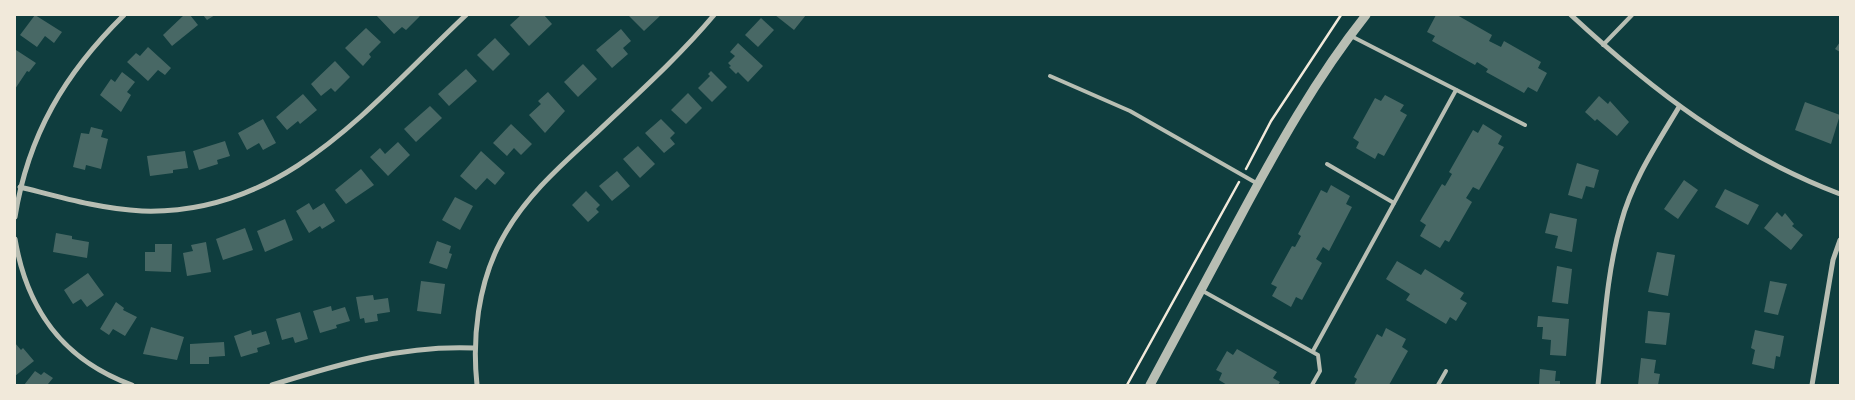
<svg xmlns="http://www.w3.org/2000/svg" width="1855" height="400" font-family="Overpass,sans-serif">
  <rect width="100%" height="100%" fill="#0f3d3e"/>
  <!-- building -->
  <g fill="#486865">
    <path d="M35,15L62,32L54,43L45,36L37,47L20,35Z"/>
    <path d="M184,15H190L198,25L172,46L163,35Z"/>
    <path d="M203,15H215L207,20Z"/>
    <path d="M376,15H419L420,16L406,30L402,27L394,34Z"/>
    <path d="M521,15H544L552,24L529,46L510,25Z"/>
    <path d="M628,15H661L644,31Z"/>
    <path d="M775,15H806L794,30Z"/>
    <path d="M1436,15H1457L1492,35L1489,41L1501,47L1504,41L1541,62L1538,68L1547,73L1537,92L1528,87L1524,93L1486,72L1488,69L1477,62L1475,65L1432,41L1435,36L1427,32Z"/>
    <path d="M761,18L774,30L758,47L745,35Z"/>
    <path d="M366,28L381,42L369,54L371,57L363,66L345,48Z"/>
    <path d="M621,29L631,41L623,48L628,54L612,68L596,50Z"/>
    <path d="M495,38L510,54L493,71L477,55Z"/>
    <path d="M1840,42V52L1835,49Z"/>
    <path d="M738,43L763,66L748,82L738,72L736,74L729,67L731,66L728,63L735,56L730,52Z"/>
    <path d="M148,47L171,68L165,75L158,70L148,81L127,62L136,53L140,56Z"/>
    <path d="M16,50L36,63L29,72L27,71L15,89Z"/>
    <path d="M335,61L350,77L335,92L331,88L321,96L311,84Z"/>
    <path d="M583,64L597,79L578,97L564,82Z"/>
    <path d="M466,69L477,81L449,106L438,94Z"/>
    <path d="M711,71L727,87L712,102L698,88L710,76L708,74Z"/>
    <path d="M122,72L135,82L127,92L131,95L121,112L100,95L111,79L115,82Z"/>
    <path d="M548,92L565,111L545,133L529,115L541,104L538,101Z"/>
    <path d="M688,93L702,108L686,124L671,110Z"/>
    <path d="M303,94L317,110L300,124L298,121L287,130L276,117Z"/>
    <path d="M1385,95L1404,105L1400,111L1407,115L1384,156L1378,153L1375,159L1356,148L1359,142L1353,138L1375,98L1381,101Z"/>
    <path d="M1599,96L1608,104L1610,101L1629,122L1617,136L1597,119L1595,121L1585,112Z"/>
    <path d="M1805,102L1840,115L1831,144L1795,130Z"/>
    <path d="M430,106L442,118L416,142L404,129Z"/>
    <path d="M263,119L276,143L263,150L259,143L247,150L238,133Z"/>
    <path d="M661,119L675,133L670,138L675,144L664,153L645,133Z"/>
    <path d="M511,124L532,144L521,155L514,148L507,156L493,143Z"/>
    <path d="M1483,124L1502,136L1498,144L1504,147L1479,190L1473,187L1466,198L1472,202L1449,242L1445,240L1440,248L1420,236L1426,225L1420,221L1442,184L1445,186L1452,174L1449,172L1473,130L1478,133Z"/>
    <path d="M91,127L103,130L101,137L108,139L101,169L86,165L85,170L73,167L81,133L89,134Z"/>
    <path d="M225,141L230,156L217,160L218,164L199,170L193,151Z"/>
    <path d="M398,142L410,155L388,176L370,157L380,148L385,154Z"/>
    <path d="M638,146L655,164L640,178L623,159Z"/>
    <path d="M185,151L188,168L173,170V173L150,176L147,156Z"/>
    <path d="M481,151L505,173L495,185L487,178L476,190L460,176Z"/>
    <path d="M1577,163L1599,170L1594,188L1586,186L1582,199L1568,195Z"/>
    <path d="M361,169L374,185L346,204L335,190Z"/>
    <path d="M617,171L630,186L612,201L599,186Z"/>
    <path d="M1684,180L1698,190L1678,219L1664,209Z"/>
    <path d="M1331,185L1350,196L1346,204L1352,207L1329,251L1323,247L1316,259L1322,263L1302,300L1296,297L1291,307L1272,296L1277,287L1271,284L1292,246L1295,247L1301,236L1298,234L1321,190L1327,193Z"/>
    <path d="M1725,189L1759,205L1748,225L1715,207Z"/>
    <path d="M586,191L600,205L596,209L599,212L588,222L572,205Z"/>
    <path d="M455,197L473,206L460,230L442,220Z"/>
    <path d="M309,203L313,210L324,203L335,221L322,229L320,226L309,233L296,211Z"/>
    <path d="M1777,212L1782,217L1785,213L1794,224L1792,226L1803,235L1791,250L1764,228Z"/>
    <path d="M1550,213L1577,219L1572,252L1555,248L1558,236L1545,233Z"/>
    <path d="M285,219L293,240L265,252L257,231Z"/>
    <path d="M245,228L253,250L223,260L216,239Z"/>
    <path d="M56,233L72,236V239L89,242L87,258L53,252Z"/>
    <path d="M437,241L451,246L449,253L452,254L447,269L429,263Z"/>
    <path d="M206,242L211,272L187,276L183,253L193,251L191,245Z"/>
    <path d="M155,244H172L171,272L145,271V252H155Z"/>
    <path d="M1657,252L1675,255L1668,296L1648,292Z"/>
    <path d="M1397,261L1421,275L1425,269L1464,293L1460,299L1467,303L1456,321L1450,317L1446,324L1406,300L1410,294L1386,279Z"/>
    <path d="M1557,266L1572,269L1568,304L1552,302Z"/>
    <path d="M88,273L104,295L87,307L81,299L73,304L64,290Z"/>
    <path d="M421,281L445,284L441,314L417,311Z"/>
    <path d="M1770,281L1787,284L1778,315L1764,312Z"/>
    <path d="M373,295L374,300L388,298L390,312L377,314L378,321L365,323L364,318L360,319L356,297Z"/>
    <path d="M116,302L124,308L123,310L137,317L125,336L113,329L109,335L100,329Z"/>
    <path d="M331,306L332,311L345,307L350,321L336,325L337,328L320,333L313,311Z"/>
    <path d="M1648,311L1670,313L1666,345L1645,343Z"/>
    <path d="M300,312L308,339L295,343L293,337L282,340L276,319Z"/>
    <path d="M1538,316L1569,319L1566,356L1550,355L1551,340L1542,339L1543,327H1537Z"/>
    <path d="M151,327L184,337L177,360L143,354Z"/>
    <path d="M1386,328L1406,339L1402,347L1408,351L1389,385H1354L1357,379L1354,377L1377,334L1382,337Z"/>
    <path d="M251,330L252,335L266,331L270,344L257,348L258,352L241,357L234,336Z"/>
    <path d="M1755,330L1784,336L1780,357L1776,356L1774,369L1752,364L1755,350L1751,348Z"/>
    <path d="M224,342L225,356L209,357V364H190V344Z"/>
    <path d="M15,343L21,350L23,348L34,361L15,376Z"/>
    <path d="M1237,349L1277,372L1273,378L1280,382L1278,385H1227L1219,380L1222,373L1216,370L1227,351L1233,355Z"/>
    <path d="M1641,358L1656,360L1654,373L1660,374L1658,385H1638Z"/>
    <path d="M1540,369L1556,371L1555,381H1560V385H1539Z"/>
    <path d="M35,371L41,375L44,372L53,378L48,384L50,385H24Z"/>
  </g>
  <g fill="none" stroke-linecap="round" stroke-linejoin="round">
    <!-- path -->
    <g stroke="#f1e9da" stroke-width="2.5">
      <path d="M1246,169L1271,121L1341,15"/>
      <path d="M1127,385L1239,182"/>
    </g>
    <!-- service -->
    <g stroke="#b8beb3" stroke-width="4">
      <path d="M1351,36L1525,125"/>
      <path d="M1603,45L1632,15"/>
      <path d="M1050,76L1130,111L1258,184"/>
      <path d="M1327,164L1394,203"/>
      <path d="M1201,290L1318,355L1320,371L1312,385"/>
      <path d="M1313,351L1456,90"/>
      <path d="M1438,385L1446,371"/>
    </g>
    <!-- minor -->
    <g stroke="#b8beb3" stroke-width="5">
      <path d="M1571,15C1653,91 1735,154 1840,194"/>
      <path d="M20,187C60,197 100,209 142,211C286,216 371,104 466,15"/>
      <path d="M15,217C28,135 65,73 124,15"/>
      <path d="M15,239C27,310 63,360 132,385"/>
      <path d="M272,385C339,364 403,345 474,348"/>
      <path d="M477,385C472,338 478,284 501,241C523,199 559,167 593,136C634,97 677,59 714,15"/>
      <path d="M1598,385C1604,331 1606,275 1621,223C1632,181 1657,144 1679,107"/>
      <path d="M1812,385L1833,260L1840,240"/>
    </g>
    <!-- tertiary -->
    <path stroke="#b8beb3" stroke-width="9" d="M1150,385C1179,330 1209,276 1238,221C1276,150 1316,78 1366,15"/>
  </g>
  <!-- border -->
  <rect width="1855" height="400" fill="none" stroke="#f1e9da" stroke-width="32"/>
</svg>
